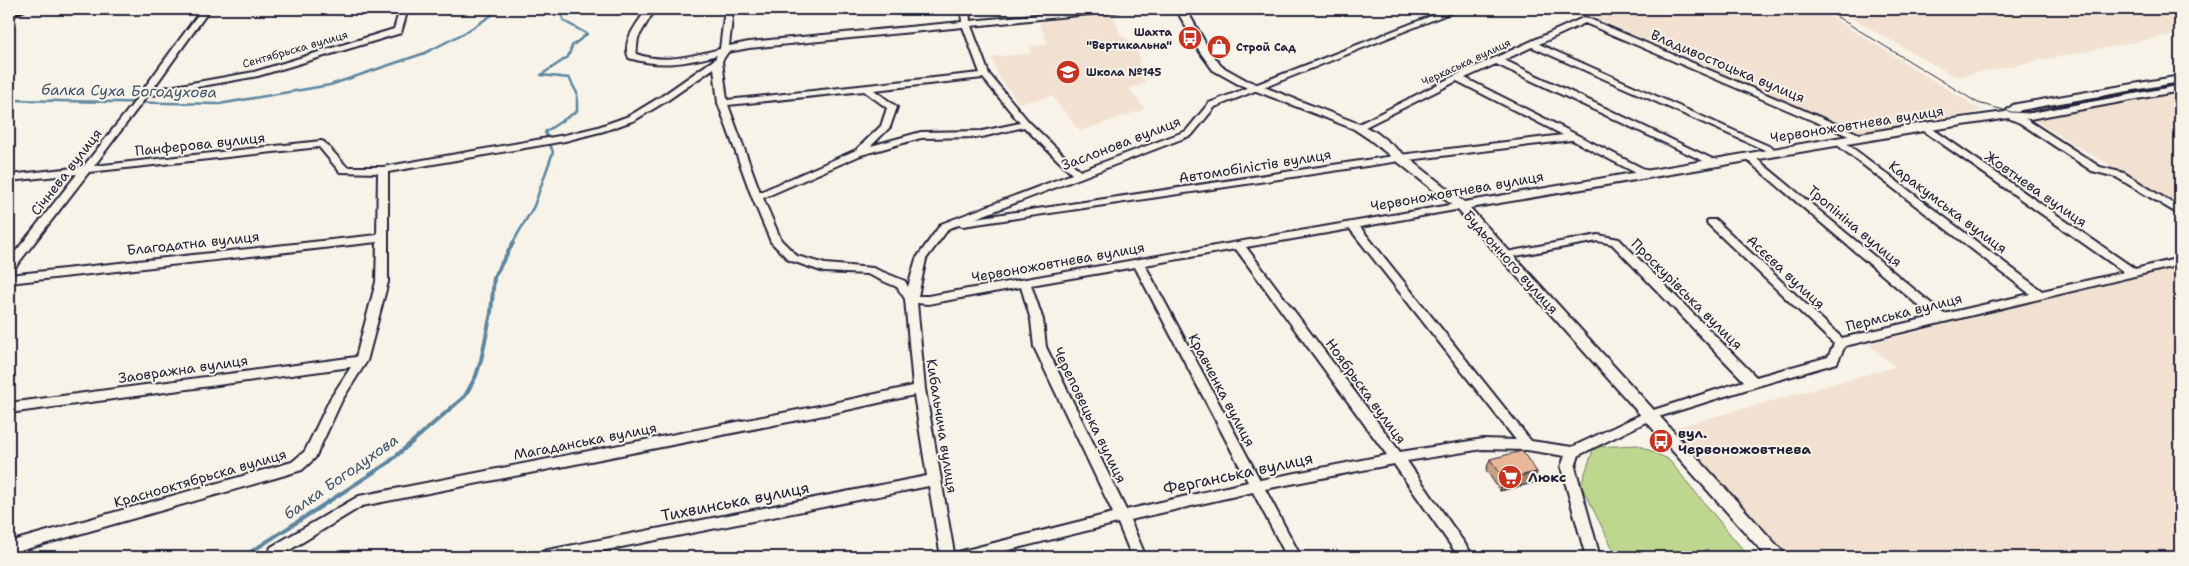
<svg xmlns="http://www.w3.org/2000/svg" width="2189" height="566" font-family="'Shantell Sans',sans-serif">
  <rect width="100%" height="100%" fill="#f7f3e8"/>
  <filter id="ink" filterUnits="userSpaceOnUse"><feTurbulence type="fractalNoise" baseFrequency=".02" numOctaves="2"/><feDisplacementMap in="SourceGraphic" scale="10" xChannelSelector="R" yChannelSelector="G"/><feConvolveMatrix kernelMatrix="1 2 1 2 8 2 1 2 1" color-interpolation-filters="sRGB"/></filter>
  <g filter="url(#ink)">
    <!-- built -->
    <g fill="#f2e1d0">
      <path d="M1575,9H1819L1982,111L1860,133Z"/>
      <path d="M1835,9H2158L2180,21V33L1956,77Z"/>
      <path d="M1112,14L1121,35L1133,43L1140,58L1138,70L1146,84L1129,88L1145,109L1080,131L1052,96L1019,103L997,74L992,57L1031,53L1030,47L1048,44L1039,22Z"/>
      <path d="M2180,93V206L2035,121L2139,98Z"/>
      <path d="M2180,266V557H1788L1670,429L1895,367L1868,344Z"/>
    </g>
    <!-- green -->
    <path fill="#bdd78f" stroke="#707c65" d="M1638,445L1668,459L1749,557H1617L1581,485L1594,447Z"/>
    <g fill="none" stroke-linecap="round" stroke-linejoin="round">
      <!-- stream-far1 -->
      <g stroke="#5c86a0" stroke-width="2.5">
        <path d="M9,100L219,104L330,85L425,53L466,32L501,9"/>
        <path d="M512,244L534,206L553,152L545,132L577,111V93L569,78L541,75L568,57L572,46L587,34L564,21L559,9"/>
      </g>
      <!-- stream -->
      <path stroke="#5c86a0" stroke-width="4" d="M243,557L388,463L465,396L476,376L481,360L491,313L494,277L513,243"/>
      <!-- minor casing -->
      <g stroke="#22223b" stroke-width="4">
        <g id="minor">
          <path d="M202,9H210L152,90L254,72L394,29L400,9H408L401,33L258,76L147,96L94,166L321,141L324,142L347,167H383L565,135L598,127L629,116L662,96L715,59L717,55C687,63 660,68 629,58C621,41 638,23 647,9H655L638,38L636,54C665,64 692,56 720,49L725,9H733L729,46L749,42L962,22L961,9H969L970,21L1096,9H1123L1119,11L971,26L989,74L1029,122L1080,171L1186,131L1209,103L1449,9H1460L1215,107L1192,135L976,218L1400,155L1563,135L1457,81L1361,129L1358,130L1353,127L1452,77L1585,17L1864,136L1866,138L1864,140H1858L1585,23L1539,44L1782,152L1780,154H1774L1532,47L1504,60L1721,163L1716,166L1712,165L1496,64L1465,78L1650,172L1651,174L1650,176H1642L1572,140L1400,161L963,226L959,225L949,228L926,259L918,296H928L1461,203L1465,204L1466,206L1461,209L1360,227L1531,441L1572,447L1644,413L1744,381L1612,244L1598,241L1505,258L1500,255L1501,253L1598,235L1619,239L1756,377L1828,357L1834,344L1708,224L1707,222L1708,220H1716L1842,338L1932,317L1746,159L1744,157L1746,155H1752L1944,314L2030,294L1836,144L1834,142L1836,140H1842L2042,291L2124,272L1921,129V125H1927L2135,269L2180,258V265L1845,346L1837,363L1754,387L1652,419L1579,455L1575,467L1600,557H1586L1561,467L1565,456L1527,450L1483,449L1407,461L1474,557H1459L1394,464L1265,489L1301,557H1287L1253,492L1130,520L1146,557H1132L1118,523L981,557H941L929,486L571,557H536L538,553L543,551L927,476L914,395L829,414L362,506L283,554L282,557H268L271,547L359,496L829,404L913,386L905,299L897,287L867,274L824,272L789,260L771,242L752,197L718,103L714,68L668,100L635,120L604,131L565,141L388,172V282L367,361L342,400L315,458L302,470L275,478L9,554V542L292,462L305,451L330,399L351,367L9,413V403L356,357L376,282L377,242L9,283V275L377,235L378,173L340,172L319,147L89,172L13,270L9,271V260L77,174L9,181V175L83,167L129,109ZM963,27L980,73L727,100L722,61L728,52L749,48ZM983,78L1020,123L982,131L921,132L871,146L890,127L897,107L874,90ZM864,91L887,108L881,126L856,150L760,192L728,105ZM1024,127L1072,174L941,224L916,259L908,287L905,281L873,268L825,264L797,256L781,240L763,198L861,155L921,138L982,137ZM1350,229L1516,440L1483,439L1400,452L1246,247ZM1236,249L1387,455L1260,480L1145,265ZM1135,267L1248,482L1126,510L1046,347L1043,320L1031,285ZM1021,287L1031,320L1034,347L1113,513L954,553L925,389L917,303L928,304Z"/>
          <path d="M2009,112L2026,119L2100,167L2124,173L2180,208V215L2116,177L2092,171L2020,123L2006,117L2004,115Z"/>
        </g>
      </g>
      <!-- major casing -->
      <g stroke="#22223b" stroke-width="4">
        <path id="major" d="M1176,9H1186L1210,51L1221,66L1246,80L1362,125L1377,133L1464,202L1924,123L2005,112L2013,105L2017,104L2180,76V82L2021,110L2018,112L2030,113L2180,85V91L2030,119L2009,118L1924,131L1470,208L1783,552L1786,557H1767L1457,209L1369,139L1354,129L1238,84L1213,70L1200,52Z"/>
      </g>
      <!-- minor -->
      <use href="#minor" fill="#f7f3e8" fill-rule="evenodd"/>
      <!-- major -->
      <use href="#major" fill="#f7f3e8" fill-rule="evenodd"/>
      <!-- tram -->
      <path stroke="#22223b" stroke-width="1" d="M1824,9L1978,103L2011,112L2028,113L2180,85"/>
      <!-- rail casing -->
      <g stroke="#22223b" stroke-width="4.5">
        <path id="rail" d="M9,18L26,9"/>
      </g>
      <!-- rail -->
      <use href="#rail" stroke="#f7f3e8" stroke-width="2.5" stroke-dasharray="8" stroke-linecap="butt"/>
    </g>
    <!-- wall -->
    <path fill="#c79d83" stroke="#22223b" d="M1490,459L1537,472L1533,483L1500,491L1486,470Z"/>
    <!-- shaded-wall -->
    <path fill="#a2806a" stroke="#22223b" d="M1537,472L1533,483L1500,491L1504,479Z"/>
    <!-- building -->
    <path fill="#e7b798" stroke="#22223b" d="M1522,451L1537,472L1504,479L1490,459Z"/>
  </g>
  <!-- icons -->
  <defs>
    <g id="bus-disc" transform="scale(1.25)"><circle r="9.5" fill="#c8321e" stroke="#f7f3e8"/><path d="M-5-6H5V4H4V6H2V4H-2V6H-4V4H-5ZM-3.5-4V0h7V-4ZM-3.5 1.2v1.5H-2V1.2ZM2 1.2v1.5H3.5V1.2Z" fill="#fff"/></g>
    <g id="shop-disc" transform="scale(1.25)"><circle r="9.5" fill="#c8321e" stroke="#f7f3e8"/><path d="M-5-2.5h2.3a2.7 3.5 0 0 1 5.4 0H5L5.5 6h-11ZM-1.5-2.5h3a1.5 2.3 0 0 0-3 0Z" fill="#fff"/></g>
    <g id="school-disc" transform="scale(1.25)"><circle r="9.5" fill="#c8321e" stroke="#f7f3e8"/><path d="M0-5L7-2L0 1L-7-2ZM-4 1L0 2.5L4 1V4Q0 6-4 4Z" fill="#fff"/></g>
    <g id="supermarket-disc" transform="scale(1.25)"><circle r="9.5" fill="#c8321e" stroke="#f7f3e8"/><path d="M-6-5.5h2.5l.6 2H6L4.5 2H-2.5L-4.4-4H-6ZM-1.5 3.2a1.3 1.3 0 1 0 .1 0ZM3 3.2a1.3 1.3 0 1 0 .1 0Z" fill="#fff"/></g>
  </defs>
  <g fill-rule="evenodd">
    <use href="#bus-disc" x="1190" y="38"/>
    <use href="#shop-disc" x="1219" y="47"/>
    <use href="#school-disc" x="1068" y="72"/>
    <use href="#bus-disc" x="1661" y="441"/>
    <use href="#supermarket-disc" x="1510" y="477"/>
  </g>
  <g text-anchor="middle" stroke-width="4" stroke-linejoin="round" paint-order="stroke">
    <!-- far-poi labels -->
    <g font-size="11" font-weight="bold" fill="#22223b" stroke="#f7f3e8" text-anchor="start">
      <text x="1172" y="36" text-anchor="end">Шахта<tspan x="1172" dy="13">"Вертикальна"</tspan></text>
      <text x="1236" y="51">Строй Сад</text>
      <text x="1086" y="76">Школа №145</text>
    </g>
    <!-- far-street labels -->
    <g font-size="11" fill="#22223b" stroke="#f7f3e8">
      <text transform="translate(295 49) rotate(-16)" y="4">Сентябрьска вулиця</text>
      <text transform="translate(1466 62) rotate(-25)" y="4">Черкаська вулиця</text>
    </g>
    <!-- street labels -->
    <g font-size="14" fill="#22223b" stroke="#f7f3e8">
      <text transform="translate(1728 66) rotate(23)" y="5">Владивостоцька вулиця</text>
      <text transform="translate(1857 124) rotate(-9)" y="5">Червоножовтнева вулиця</text>
      <text transform="translate(1121 143) rotate(-21)" y="5">Заслонова вулиця</text>
      <text transform="translate(200 144) rotate(-6)" y="5">Панферова вулиця</text>
      <text transform="translate(1255 166) rotate(-9)" y="5">Автомобілістів вулиця</text>
      <text transform="translate(66 172) rotate(-52)" y="5">Січнева вулиця</text>
      <text transform="translate(2036 189) rotate(35)" y="5">Жовтнева вулиця</text>
      <text transform="translate(1457 191) rotate(-10)" y="5">Червоножовтнева вулиця</text>
      <text transform="translate(1948 207) rotate(37)" y="5">Каракумська вулиця</text>
      <text transform="translate(1855 226) rotate(40)" y="5">Тропініна вулиця</text>
      <text transform="translate(193 243) rotate(-6)" y="5">Благодатна вулиця</text>
      <text transform="translate(1058 262) rotate(-10)" y="5">Червоножовтнева вулиця</text>
      <text transform="translate(1511 262) rotate(48)" y="5">Будьонного вулиця</text>
      <text transform="translate(1786 272) rotate(43)" y="5">Асєєва вулиця</text>
      <text transform="translate(1687 294) rotate(45)" y="5">Проскурівська вулиця</text>
      <text transform="translate(1904 312) rotate(-14)" y="5">Пермська вулиця</text>
      <text transform="translate(183 369) rotate(-8)" y="5">Заовражна вулиця</text>
      <text transform="translate(1222 390) rotate(62)" y="5">Кравченка вулиця</text>
      <text transform="translate(1366 391) rotate(54)" y="5">Ноябрьска вулиця</text>
      <text transform="translate(1090 415) rotate(64)" y="5">Череповецька вулиця</text>
      <text transform="translate(942 426) rotate(81)" y="5">Кибальчича вулиця</text>
      <text transform="translate(585 441) rotate(-11)" y="5">Магаданська вулиця</text>
      <text transform="translate(200 478) rotate(-16)" y="5">Краснооктябрьска вулиця</text>
    </g>
    <!-- poi labels -->
    <g font-size="14" font-weight="bold" fill="#22223b" stroke="#f7f3e8" text-anchor="start">
      <text x="1678" y="438">вул.<tspan x="1678" dy="16">Червоножовтнева</tspan></text>
      <text x="1528" y="482">Люкс</text>
    </g>
    <!-- water labels -->
    <g font-size="15" font-style="italic" fill="#3f546d" stroke="#f7f3e8">
      <text transform="translate(129 91) rotate(1)" y="5">балка Суха Богодухова</text>
      <text transform="translate(341 477) rotate(-35)" y="5">балка Богодухова</text>
    </g>
    <!-- near-street labels -->
    <g font-size="16" fill="#22223b" stroke="#f7f3e8">
      <text transform="translate(1238 473) rotate(-12)" y="6">Ферганська вулиця</text>
      <text transform="translate(735 501) rotate(-11)" y="6">Тихвинська вулиця</text>
    </g>
  </g>
  <!-- margin -->
  <rect width="2189" height="566" fill="none" stroke="#f7f3e8" stroke-width="30"/>
  <rect x="15" y="15" width="2159" height="536" fill="none" stroke="#22223b" stroke-width="2" filter="url(#ink)"/>
</svg>
